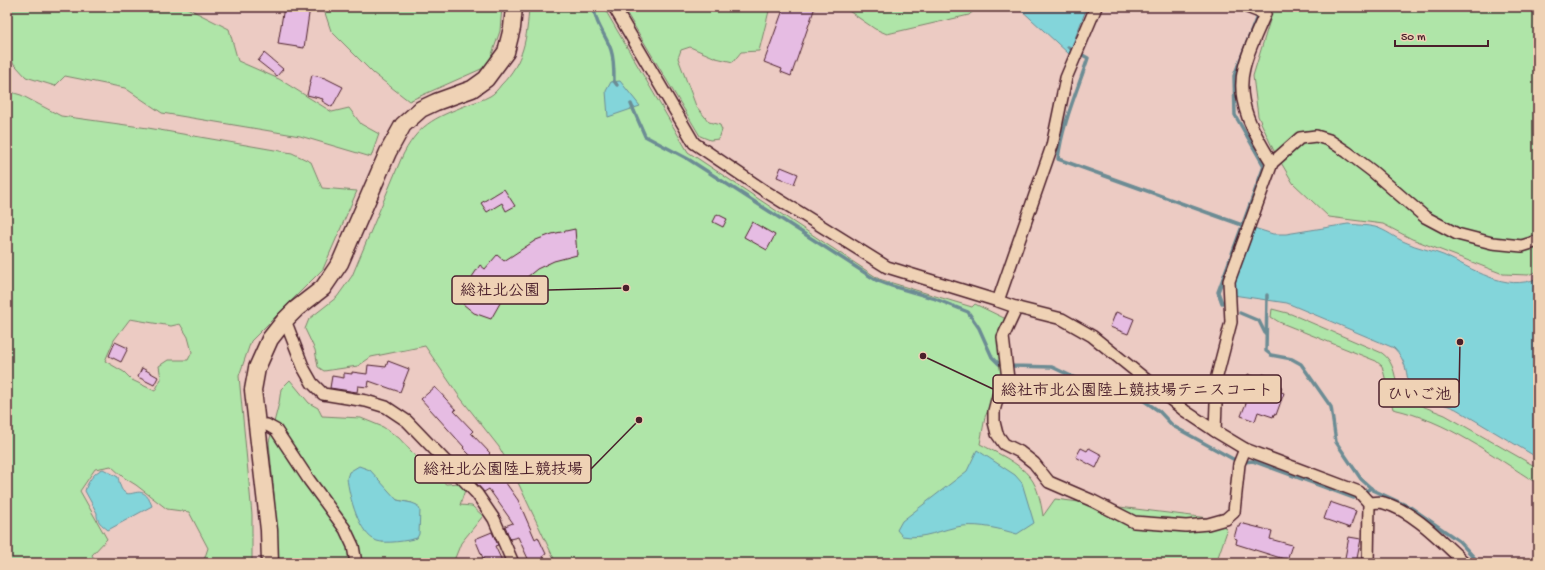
<svg xmlns="http://www.w3.org/2000/svg" width="1545" height="570" font-family="'Gochi Hand','Klee One',sans-serif">
  <rect width="100%" height="100%" fill="#eccbc3"/>
  <filter id="ink" filterUnits="userSpaceOnUse"><feTurbulence type="fractalNoise" baseFrequency=".025" numOctaves="2"/><feDisplacementMap in="SourceGraphic" scale="8" xChannelSelector="R" yChannelSelector="G"/><feConvolveMatrix kernelMatrix="1 2 1 2 8 2 1 2 1" color-interpolation-filters="sRGB"/></filter>
  <g filter="url(#ink)">
    <!-- green -->
    <g fill="#afe5a8" stroke="#7c826a" fill-rule="evenodd">
      <path d="M7,7H185L229,29L238,61L279,79L332,112L349,108L361,124L379,134L371,157L300,136L162,113L125,88L65,76L55,86L26,77L7,56Z"/>
      <path d="M323,7H502L500,31L488,66L409,101L373,73L331,31Z"/>
      <path d="M529,7H606L607,13L688,152L879,279L972,307L975,304L1006,319L1004,370L1001,380L985,417L980,444C997,453 1018,462 1030,477C1038,487 1041,503 1043,516L1055,499L1208,518L1221,521L1227,531L1216,563H556L513,472L499,447L459,396L425,346L371,357L358,366L324,371L318,367L315,350L305,329L309,319L337,297L352,276L401,159C417,125 434,118 467,105C475,102 483,100 490,96C494,94 498,89 501,85C524,62 527,38 529,7Z"/>
      <path d="M623,7H770L759,51L741,52L733,62L716,58L690,47L681,50L678,58L696,106L709,122L720,125L722,130L719,139L710,140L700,136Z"/>
      <path d="M843,7H978L969,15L887,34L875,29Z"/>
      <path d="M1274,7H1538V271L1528,275L1503,274L1412,239L1383,224L1329,217L1293,183L1273,149L1258,116L1253,76Z"/>
      <path d="M7,91L21,95L61,116L148,128L292,153L311,162L322,188L357,191L323,269L251,341L239,376L252,515V563H203L208,548L189,512L167,509L136,485L123,477L111,466L95,469L80,491L107,539L92,555L96,563H7ZM130,319L171,326L180,324L188,337L192,352L188,360H168L159,366L161,379L155,391L132,380L124,372L105,361L114,340Z"/>
      <path d="M1272,309L1291,314L1382,353C1395,362 1395,379 1399,394L1402,398L1445,415L1538,468V484C1492,455 1447,421 1393,409L1382,366L1376,361L1279,322L1271,317Z"/>
      <path d="M290,380L309,403L318,408L322,416L361,418L383,427L399,438L434,476L446,484L459,483L465,490L460,505L472,506L483,516L461,543L453,563H397L390,560L387,563H275L274,495L269,442L279,403L281,389ZM392,496L397,500L412,503L417,538L382,542Z"/>
    </g>
    <!-- water -->
    <g fill="#83d5da" stroke="#6c8c94">
      <path d="M1018,7H1087L1069,54Z"/>
      <path d="M620,81L640,106L608,117L606,91L611,82Z"/>
      <path d="M1348,224C1357,225 1366,225 1375,227C1386,230 1395,238 1405,242C1417,248 1431,250 1443,255C1473,268 1505,293 1538,278V458L1456,409C1441,402 1422,400 1409,390C1407,373 1406,360 1394,348L1287,303L1233,295V284L1254,228L1273,234H1286Z"/>
      <path d="M977,450L1015,475L1022,483L1034,523L1017,534C1000,529 981,524 962,526C942,529 923,540 902,536L897,530L902,521L967,471Z"/>
      <path d="M359,466L370,470L397,500L412,503L417,505L420,510L419,534L417,538C408,541 385,544 377,541C359,535 349,496 347,478L349,472Z"/>
      <path d="M103,469L118,477C119,481 120,489 124,492C132,499 143,481 152,506L108,530C102,525 96,521 97,513L85,491C87,483 94,472 103,469Z"/>
    </g>
    <g fill="none" stroke-linecap="round" stroke-linejoin="round">
      <!-- stream -->
      <g stroke="#6c8c94" stroke-width="3.5">
        <path d="M594,7C595,24 606,35 611,50C614,59 614,71 614,81L617,85"/>
        <path d="M1068,47L1088,58C1077,91 1062,125 1058,159L1242,225"/>
        <path d="M631,104L645,136L688,159L876,280L892,286L933,298L968,312L979,328L992,357L999,364L1013,366L1052,367L1088,384L1116,385L1125,388L1159,411L1173,426L1233,459L1244,462L1253,461L1354,498L1371,488"/>
        <path d="M1267,295L1266,351L1271,355L1292,359L1301,364L1331,407L1336,442L1361,479L1373,490L1410,507L1459,541L1479,563"/>
        <path d="M1222,303L1218,292L1264,166L1235,115L1234,76L1258,14"/>
        <path d="M1240,313L1259,321L1265,333"/>
      </g>
    </g>
    <!-- building -->
    <g fill="#e6bce3" stroke="#4a1f2b">
      <path d="M284,7H310L304,48L278,44Z"/>
      <path d="M784,7H815L791,76L781,72L782,69L764,62Z"/>
      <path d="M264,53L283,69L277,76L258,61Z"/>
      <path d="M312,75L325,78L343,87L332,107L322,101L323,99L307,95Z"/>
      <path d="M781,167L798,174L794,184L777,177Z"/>
      <path d="M504,189L515,206L506,211L502,203L487,212L481,203Z"/>
      <path d="M717,214L727,219L723,227L713,222Z"/>
      <path d="M752,222L775,235L767,250L744,237Z"/>
      <path d="M575,229L577,255L554,261L537,269L521,282L517,281L508,289L491,319L474,313L463,304L470,290L477,280L472,277L480,265L485,269L497,255L504,261L536,240L552,234Z"/>
      <path d="M1116,312L1134,319L1128,334L1110,327Z"/>
      <path d="M115,342L128,348L121,362L109,356Z"/>
      <path d="M388,361L409,369L400,392L369,381L368,387L358,386L357,392L330,388L332,376L344,378V373L352,374V372L367,374L368,365L386,367Z"/>
      <path d="M142,368L158,377L154,385L138,377Z"/>
      <path d="M1248,374L1261,379L1263,374L1276,379L1274,384L1282,387L1281,392L1284,393L1276,415L1274,414L1273,417L1258,412L1255,421L1241,416L1248,398L1240,395Z"/>
      <path d="M435,387L456,410L454,411L473,431L471,433L490,453L489,454L506,477L503,479L518,500L535,539L538,537L546,554L543,556L547,563H530L518,537L510,539L505,526L513,523L489,489L484,492L476,483L486,476L476,461L463,448L464,447L421,399Z"/>
      <path d="M1081,448L1087,451L1089,448L1102,455L1096,468L1076,457Z"/>
      <path d="M1330,502L1356,511L1350,528L1324,519Z"/>
      <path d="M1240,523L1272,531L1270,539L1292,545L1287,560L1236,544L1237,539L1234,538L1237,527H1239Z"/>
      <path d="M492,532L498,545L495,546L503,563H485L475,539Z"/>
      <path d="M1349,537L1361,539L1356,563H1344Z"/>
    </g>
    <g fill="none" stroke-linecap="round" stroke-linejoin="round">
      <!-- street casing -->
      <g stroke="#4a1f2b" stroke-width="14">
        <g id="street">
          <path d="M614,7L694,143L765,191L887,267L998,301L1018,308L1062,319L1092,336L1185,411L1215,431L1245,449L1359,492L1369,503L1368,563"/>
          <path d="M1247,7L1265,14C1258,31 1248,50 1244,68C1235,103 1255,135 1272,163"/>
          <path d="M998,301L1052,146L1066,78L1096,7"/>
          <path d="M1017,307L1003,337L1008,379L998,396L994,411V422L997,434L1004,444L1020,452L1034,463L1049,482L1093,501L1134,522L1186,526L1208,524L1226,519L1234,512L1239,464L1245,449"/>
          <path d="M285,320L304,369L312,383L323,394L366,401L386,407L407,421L477,494L494,519L513,563"/>
          <path d="M256,424L267,425L276,430L309,480L345,529L353,546L356,563"/>
          <path d="M1215,431L1217,376L1231,322L1229,281L1272,163L1300,138L1316,136L1329,140L1347,152L1372,171L1425,217L1457,234L1492,243L1522,246L1538,241"/>
          <path d="M1369,503C1373,503 1379,501 1384,503C1414,511 1442,542 1465,563"/>
        </g>
      </g>
      <!-- secondary casing -->
      <g stroke="#4a1f2b" stroke-width="19">
        <path id="secondary" d="M270,563L269,530L253,390L257,368L270,339L285,320L296,309L323,288L340,263L388,152L403,125L421,109L436,102L472,89L486,79L506,52L512,28L514,7"/>
      </g>
      <!-- street -->
      <use href="#street" stroke="#efd2b5" stroke-width="11"/>
      <!-- secondary -->
      <use href="#secondary" stroke="#efd2b5" stroke-width="16"/>
    </g>
  </g>
  <!-- callouts -->
  <path fill="none" stroke="#4a1f2b" stroke-width="1.5" d="M626 288L548 290M923 356L993 389M1460 342L1459 393M639 420L591 469"/>
  <g fill="#4a1f2b" stroke="#efd2b5" stroke-width="1.5">
    <circle cx="626" cy="288" r="4"/>
    <circle cx="923" cy="356" r="4"/>
    <circle cx="1460" cy="342" r="4"/>
    <circle cx="639" cy="420" r="4"/>
  </g>
  <g fill="#efd2b5" stroke="#4a1f2b" stroke-width="1.5">
    <rect x="452" y="276" width="96" height="28" rx="4"/>
    <rect x="993" y="375" width="288" height="28" rx="4"/>
    <rect x="1379" y="379" width="80" height="28" rx="4"/>
    <rect x="415" y="455" width="176" height="28" rx="4"/>
  </g>
  <g font-size="16" text-anchor="middle" font-weight="bold" fill="#4a1f2b">
    <text x="500" y="295">総社北公園</text>
    <text x="1137" y="395">総社市北公園陸上競技場テニスコート</text>
    <text x="1419" y="399">ひいご池</text>
    <text x="503" y="474">総社北公園陸上競技場</text>
  </g>
  <!-- margin -->
  <rect width="1545" height="570" fill="none" stroke="#efd2b5" stroke-width="24"/>
  <rect x="12" y="12" width="1521" height="546" fill="none" stroke="#4a1f2b" stroke-width="1.5" filter="url(#ink)"/>
  <!-- scale -->
  <path d="M1395 40v6h93v-6" fill="none" stroke="#4a1f2b" stroke-width="2"/>
  <text x="1401" y="40" font-size="12" fill="#4a1f2b" stroke="#efd2b5" stroke-width="3" paint-order="stroke">50 m</text>
</svg>
